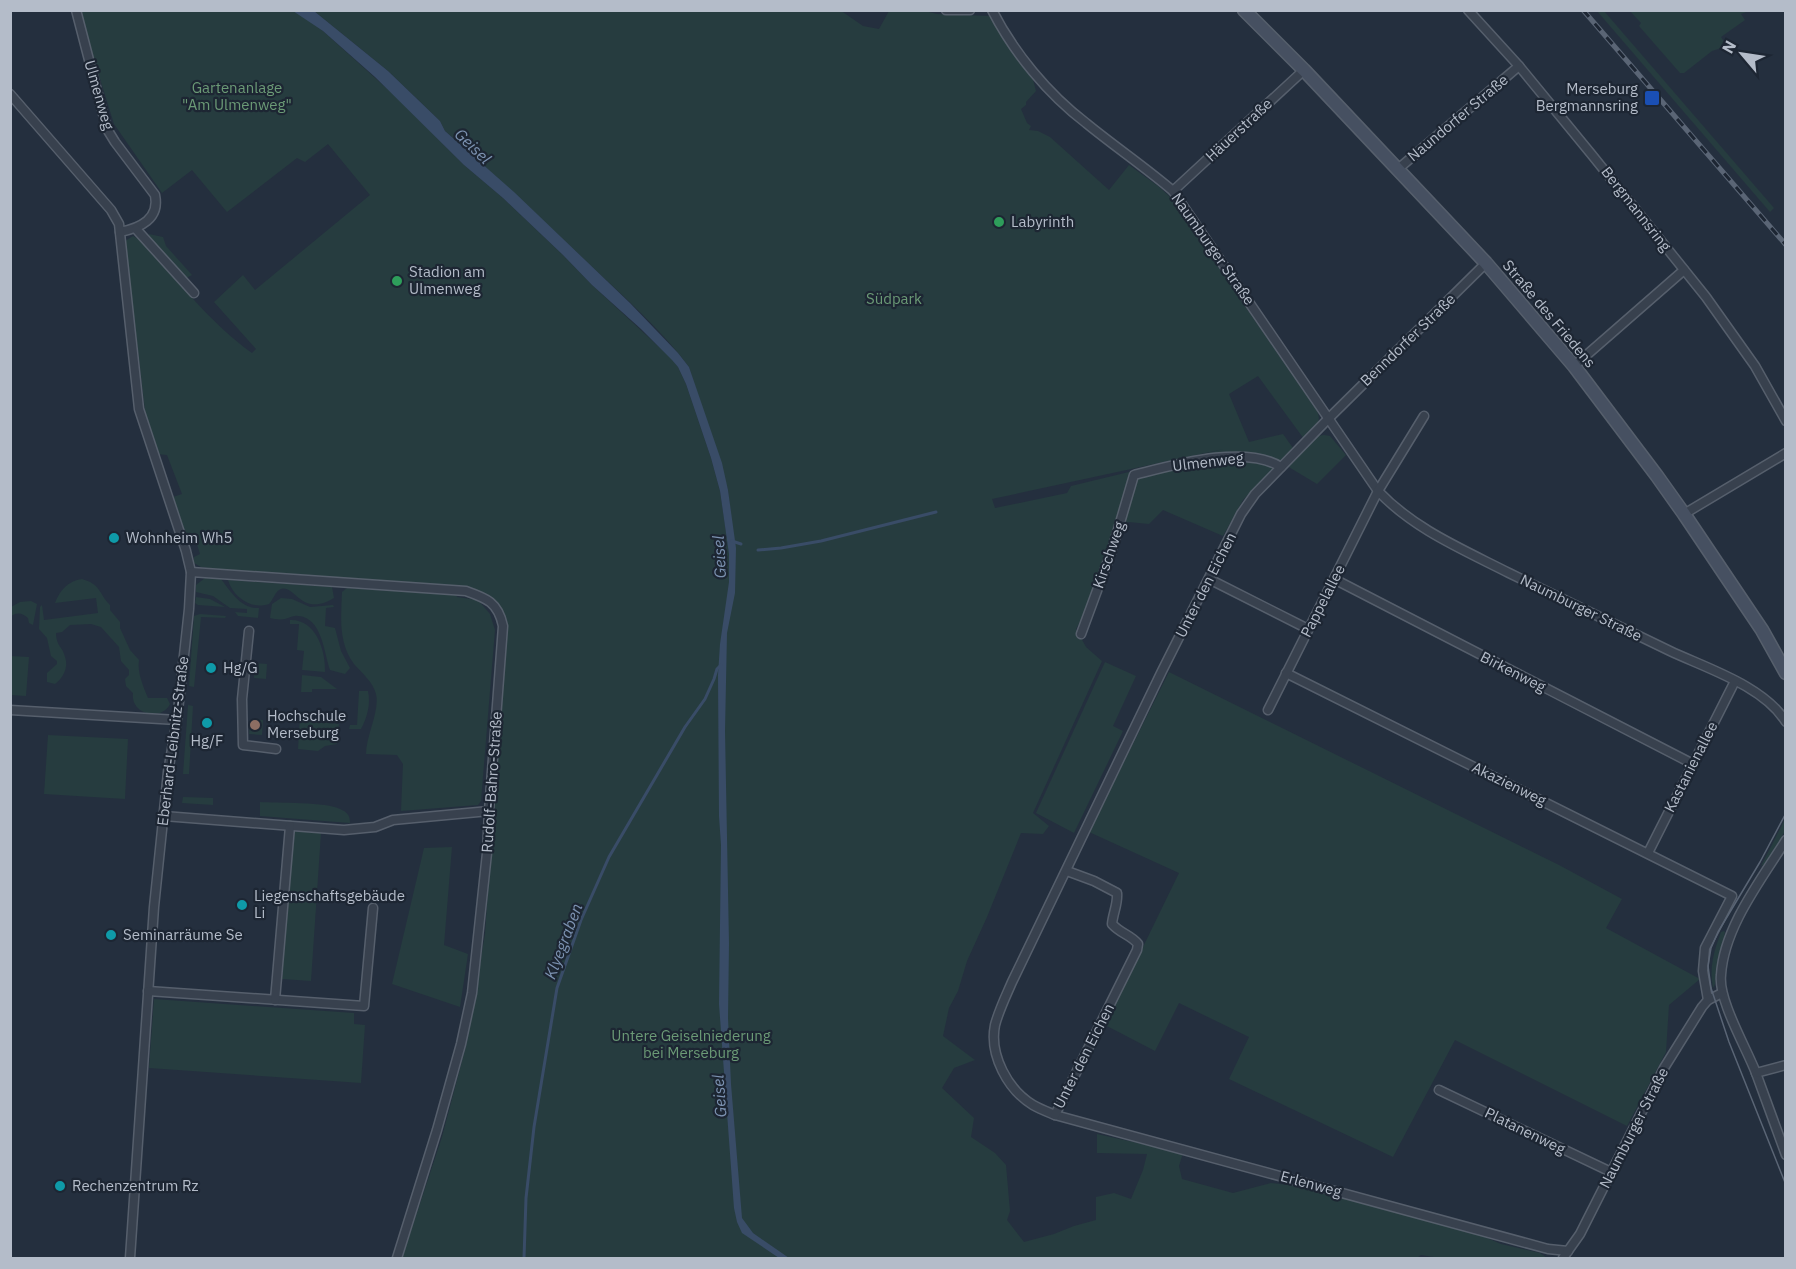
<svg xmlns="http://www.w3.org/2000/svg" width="1796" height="1269" font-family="'IBM Plex Sans',sans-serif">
  <rect width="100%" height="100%" fill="#242f3e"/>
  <!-- green -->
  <g fill="#263c3f" fill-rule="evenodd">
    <path d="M840,10L863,26L879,29L889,11H925L937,14L990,16L1001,35L1032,76L1036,91L1026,102V105L1021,109L1027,123L1031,126L1029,130L1038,131L1050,137L1109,190L1129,165L1158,186L1170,197L1317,411C1323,424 1313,430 1304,439L1258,376L1229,394L1249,442L1283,434L1293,448L1243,500L1223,536L1163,510L1149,524L1129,522L1118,528L1100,585L1076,629L1086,647L1102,661L1033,813L1049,826L1043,834L1021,833L987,917L967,961L958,991L949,1008L943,1036L975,1060L954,1068L942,1088L974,1118L971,1137L995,1153L1006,1165L1010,1211L1007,1220L1024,1242L1054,1234L1074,1226L1096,1220V1197L1114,1193L1131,1199L1143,1170L1147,1154L1097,1153V1134L1183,1153L1179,1166L1182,1179L1233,1193L1271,1183L1298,1186L1478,1234L1501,1244L1540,1253L1547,1258H1440L1421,1255L1417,1258H402L442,1137L467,1042L485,934L506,622C499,600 490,595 468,587L242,572L201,567L194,563V557L200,554L195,538L188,540L173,497L182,494L167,455L157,454L146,419L125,241L133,236L142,241C176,279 210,323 252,353L256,349L214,302L243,275L255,290L370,195L328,144L305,162L297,158L227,212L192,170L162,193L114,124L79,11H293L298,13L323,31L394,95L464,165L503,198L563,255L592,285L672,359L678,367L686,384L711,458L720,491L729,551L735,553L728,490L689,367C661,329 624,297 590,265C542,219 494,174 445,131L440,121L388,71L314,11ZM1224,449L1071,486L1067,493L995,508L992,499Z"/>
    <path d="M1597,11H1604L1774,208L1770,212Z"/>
    <path d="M1630,11H1749L1741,14L1745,20L1721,37L1727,46L1712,51L1684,73H1680L1639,26L1641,23Z"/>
    <path d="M149,234L163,237L166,246L192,275L186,278L147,238Z"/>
    <path d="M1324,435L1330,436L1346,455L1317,484L1287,466L1318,436Z"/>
    <path d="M205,578L221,579C231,592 241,609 259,608L258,618L238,616L235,612L247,613V609L230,608L213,596L196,592V585Z"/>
    <path d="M82,579C102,585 98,593 110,605V610L120,622V628L130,650L139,660C137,672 143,686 148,698H167L170,704C161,722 130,714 133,693L126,686L125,679L129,675V670L121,661L119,647L101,627L91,624L70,625L62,632L56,633C56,646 63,647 65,657C69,667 63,678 55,684L47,682V673L57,664V661L51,656L47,638L39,629L40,607L42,605L44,620L98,613L96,598L55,603C60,590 68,581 82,579Z"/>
    <path d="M228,580L332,587L334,598C301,618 295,584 281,589C275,591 274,599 269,604C251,610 233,597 228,580Z"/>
    <path d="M347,588L393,591H455L457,597L478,600L490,614L495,630L481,801L478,805L401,811L403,764L397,755L366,754C366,735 380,711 376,694C373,682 362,673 354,664C338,642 341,617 342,592Z"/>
    <path d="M196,597L210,599L225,607L198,605L195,603Z"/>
    <path d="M281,598L292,599L310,607L333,605L334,607L326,608L325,626L335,628L341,651L350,668L345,674L330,670C324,653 322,617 298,616C293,615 290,618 285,619C280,620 274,619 270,618L272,604Z"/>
    <path d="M31,601L37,604L33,625L29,623L28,618C22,613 18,612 11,616V607L20,602Z"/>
    <path d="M200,614L226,616L225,618L201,617L194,687L189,686L194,616Z"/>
    <path d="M290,620C316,619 326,651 325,672L302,670L304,651L297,650L299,624H290Z"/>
    <path d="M10,656L29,657L26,696L11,695Z"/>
    <path d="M1105,662L1136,676L1113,726L1123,731L1074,833L1036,813Z"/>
    <path d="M255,663L267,664L266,679L254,678Z"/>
    <path d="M1169,672L1559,865L1622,899L1606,928L1700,979L1669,1005L1666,1052L1627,1126L1455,1040L1393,1157L1229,1079L1249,1037L1179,1003L1155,1051L1105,1025L1179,873L1089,832Z"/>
    <path d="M302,675L321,677L337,689H312V692H301Z"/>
    <path d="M359,691H368C371,704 367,718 361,729H349L350,725H357Z"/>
    <path d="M188,705L193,706L189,774H183Z"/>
    <path d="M300,715L310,716V721L339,724L337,744L325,746L318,751L298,749Z"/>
    <path d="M251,719L263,720L262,735L249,734Z"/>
    <path d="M48,735L128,739L125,799L44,794Z"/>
    <path d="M183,797L213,798V805L182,803Z"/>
    <path d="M260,802C277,803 327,802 340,809C347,812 350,815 350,823L260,816Z"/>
    <path d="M1785,819V831L1766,863L1761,866Z"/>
    <path d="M292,831L321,833L311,981L282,979Z"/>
    <path d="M452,847L444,945L468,954L460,1007L392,984L424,848Z"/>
    <path d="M1724,931L1725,932C1723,946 1717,959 1716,973C1715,979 1717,982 1713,988C1709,967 1714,951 1721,932Z"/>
    <path d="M154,999L354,1013V1024L365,1025L361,1083L149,1068Z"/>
  </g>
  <!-- water -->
  <path fill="#394c67" d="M293,11H314L388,71L440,121L445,131L514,192L630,303L678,353L689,367L722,463L728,490L736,548L735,593L727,633L725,731L729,943L728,1018L731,1084L742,1218L753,1233L789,1258H779L742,1233L737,1222L734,1208L719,1004L721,845L719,816L718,675L720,644L729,582V554L720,491L711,458L686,384L678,367L672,360L641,329L592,285L563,255L503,198L464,165L375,77L323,31Z"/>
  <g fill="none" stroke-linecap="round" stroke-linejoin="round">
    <!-- stream -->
    <g stroke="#394c67" stroke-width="3">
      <path d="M732,541L741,544"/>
      <path d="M758,550L781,548L821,541L936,512"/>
      <path d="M524,1258L526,1198L534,1127L557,988L581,920L609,857L685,727L705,699L714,679L717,669L721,665"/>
    </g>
    <!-- street casing -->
    <g stroke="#565f6c" stroke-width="11">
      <g id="street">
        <path d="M76,10L107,129L115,142L155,195C160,219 140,228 120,232"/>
        <path d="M946,10H970"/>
        <path d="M992,10C1014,53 1048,94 1086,123C1114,146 1145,167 1173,191L1378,491C1414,529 1462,549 1509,573C1562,599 1616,625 1670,651C1706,668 1764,686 1786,722"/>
        <path d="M1468,10L1519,66L1592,155L1706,297L1755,366L1786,421"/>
        <path d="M10,94L111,210L119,224L139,409L186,551L191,572L189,609L177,720L168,772L154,907L130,1258"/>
        <path d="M1398,169L1519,66"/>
        <path d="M1173,191L1304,70"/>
        <path d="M136,229L194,293"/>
        <path d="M1486,263L1329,418L1255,494L1241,514L1162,671L1012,982C1006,996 999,1010 995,1025C989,1055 1008,1090 1033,1105C1040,1109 1048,1112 1055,1115L1548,1249L1568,1251"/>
        <path d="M1574,366L1684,270"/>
        <path d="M1684,514L1786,453"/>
        <path d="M191,572L466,591C486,598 498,602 503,626L489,811L487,853L472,993L461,1044L437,1130L397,1258"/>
        <path d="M1209,579L1308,629"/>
        <path d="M1334,579L1693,764"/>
        <path d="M249,631L242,699L243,745L276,749"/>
        <path d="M1081,634L1112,550L1134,475C1174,465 1245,444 1281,467"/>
        <path d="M1286,673L1732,896L1705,948L1703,971L1708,1000"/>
        <path d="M10,710L177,720"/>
        <path d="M1268,710L1378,491L1424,416"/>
        <path d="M164,816L344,830L375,827L393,820L489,811"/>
        <path d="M1786,840C1761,880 1724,927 1721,975C1718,1000 1746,1047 1756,1073C1766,1100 1776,1128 1786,1155"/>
        <path d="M1648,853L1735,681"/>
        <path d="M148,991L364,1006L373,908"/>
        <path d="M275,1000L290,826"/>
        <path d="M1756,1073L1786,1065"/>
        <path d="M1439,1090L1611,1172"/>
        <path d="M1055,1115L1137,950L1138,944C1131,935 1121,934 1112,924C1113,913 1118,904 1117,893L1094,881L1067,871"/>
        <path d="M1563,1258L1580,1234L1664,1068L1702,1007L1708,1000L1722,993"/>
      </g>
    </g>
    <!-- secondary casing -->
    <g stroke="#565f6c" stroke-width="15">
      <path id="secondary" d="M1244,10L1304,70L1486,263L1574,366L1657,476L1684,514L1762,630L1786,673"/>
    </g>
    <!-- street -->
    <use href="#street" stroke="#38414e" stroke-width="8"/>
    <!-- secondary -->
    <use href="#secondary" stroke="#465061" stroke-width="12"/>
    <!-- tram -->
    <path stroke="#5a6575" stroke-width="1.5" d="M1786,813L1760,862L1718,932L1711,948L1708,966L1711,988L1729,1042L1786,1185"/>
    <!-- rail casing -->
    <g stroke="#5a6575" stroke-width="5">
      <path id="rail" d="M1583,10L1786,245"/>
    </g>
    <!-- rail -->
    <use href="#rail" stroke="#1d2633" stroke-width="3" stroke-dasharray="9" stroke-linecap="butt"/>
  </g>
  <!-- markers -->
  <rect fill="#1a4fb4" stroke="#1d2633" stroke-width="2" x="1644" y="90" width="16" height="16" rx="3"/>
  <g fill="#2e9e5b" stroke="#1d2633" stroke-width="2">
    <circle cx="999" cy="222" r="6"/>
    <circle cx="397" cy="281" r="6"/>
  </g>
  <g fill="#0f9aa8" stroke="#1d2633" stroke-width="2">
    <circle cx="114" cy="538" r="6"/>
    <circle cx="211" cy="668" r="6"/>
    <circle cx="207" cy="723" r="6"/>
    <circle cx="242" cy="905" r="6"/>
    <circle cx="111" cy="935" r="6"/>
    <circle cx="60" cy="1186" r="6"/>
  </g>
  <circle fill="#8d6e63" stroke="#1d2633" stroke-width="2" cx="255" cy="725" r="6"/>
  <g text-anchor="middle" stroke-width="4.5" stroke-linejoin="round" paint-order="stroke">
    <!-- park labels -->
    <g font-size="15" fill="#6b9a76" stroke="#1d2633">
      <text x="237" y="93">Gartenanlage<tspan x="237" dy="17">"Am Ulmenweg"</tspan></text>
      <text x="894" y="304">Südpark</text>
      <text x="691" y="1041">Untere Geiselniederung<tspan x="691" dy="17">bei Merseburg</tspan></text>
    </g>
    <!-- poi labels -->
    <g font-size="15" fill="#b4bcc9" stroke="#1d2633" text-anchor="start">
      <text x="1638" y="94" text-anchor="end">Merseburg<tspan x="1638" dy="17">Bergmannsring</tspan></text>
      <text x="1011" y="227">Labyrinth</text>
      <text x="409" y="277">Stadion am<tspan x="409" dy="17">Ulmenweg</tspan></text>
      <text x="126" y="543">Wohnheim Wh5</text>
      <text x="223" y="673">Hg/G</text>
      <text x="267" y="721">Hochschule<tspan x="267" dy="17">Merseburg</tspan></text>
      <text x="207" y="746" text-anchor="middle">Hg/F</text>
      <text x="254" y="901">Liegenschaftsgebäude<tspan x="254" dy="17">Li</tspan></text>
      <text x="123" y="940">Seminarräume Se</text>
      <text x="72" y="1191">Rechenzentrum Rz</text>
    </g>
    <!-- street labels -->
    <g font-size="15" fill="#b4bcc9" stroke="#1d2633">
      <text transform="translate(99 95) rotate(74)" y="5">Ulmenweg</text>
      <text transform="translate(1458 118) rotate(-40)" y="5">Naundorfer Straße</text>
      <text transform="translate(1239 130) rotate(-43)" y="5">Häuerstraße</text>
      <text transform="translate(1636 209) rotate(52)" y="5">Bergmannsring</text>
      <text transform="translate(1213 249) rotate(55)" y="5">Naumburger Straße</text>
      <text transform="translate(1549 314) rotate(50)" y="5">Straße des Friedens</text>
      <text transform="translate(1408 340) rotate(-44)" y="5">Benndorfer Straße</text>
      <text transform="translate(1208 462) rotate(-7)" y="5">Ulmenweg</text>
      <text transform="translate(1109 555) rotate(-71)" y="5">Kirschweg</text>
      <text transform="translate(1206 585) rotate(-63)" y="5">Unter den Eichen</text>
      <text transform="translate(1323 601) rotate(-63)" y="5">Pappelallee</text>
      <text transform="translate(1581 608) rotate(26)" y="5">Naumburger Straße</text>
      <text transform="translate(1513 672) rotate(27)" y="5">Birkenweg</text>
      <text transform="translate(173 741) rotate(-83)" y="5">Eberhard-Leibnitz-Straße</text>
      <text transform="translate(1691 767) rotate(-63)" y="5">Kastanienallee</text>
      <text transform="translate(492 782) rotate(-86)" y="5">Rudolf-Bahro-Straße</text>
      <text transform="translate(1509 784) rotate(26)" y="5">Akazienweg</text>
      <text transform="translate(1084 1056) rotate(-63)" y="5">Unter den Eichen</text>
      <text transform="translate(1634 1128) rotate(-63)" y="5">Naumburger Straße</text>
      <text transform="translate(1525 1131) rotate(26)" y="5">Platanenweg</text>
      <text transform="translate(1311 1184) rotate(15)" y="5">Erlenweg</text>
    </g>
    <!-- water labels -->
    <g font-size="16" font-style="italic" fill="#7c92b1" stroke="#1d2633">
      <text transform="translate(473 146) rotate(44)" y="6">Geisel</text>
      <text transform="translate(719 557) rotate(-93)" y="6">Geisel</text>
      <text transform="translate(563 941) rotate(-69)" y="6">Klyegraben</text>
      <text transform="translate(719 1096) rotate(-94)" y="6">Geisel</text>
    </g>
  </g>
  <!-- border -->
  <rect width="1796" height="1269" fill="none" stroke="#b4bcc9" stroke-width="24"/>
  <!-- north arrow -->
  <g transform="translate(1742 54) rotate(299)" stroke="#1d2633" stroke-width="4.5" paint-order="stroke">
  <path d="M0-4.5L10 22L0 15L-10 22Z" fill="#b4bcc9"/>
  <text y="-9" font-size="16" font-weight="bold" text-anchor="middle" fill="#b4bcc9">N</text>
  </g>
</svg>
